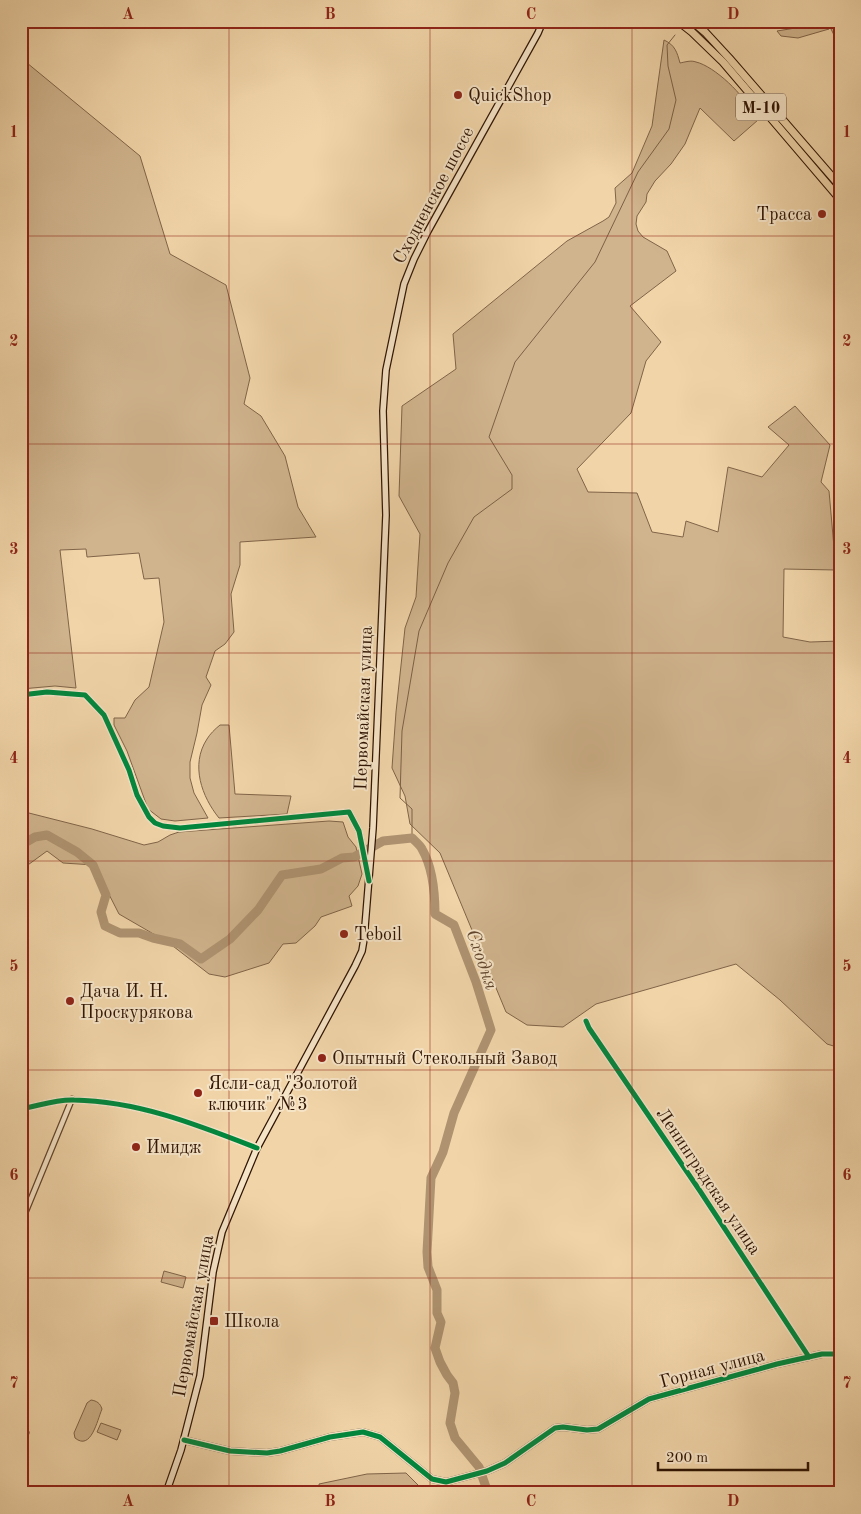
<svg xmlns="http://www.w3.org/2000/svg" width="861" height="1514" font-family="'Old Standard TT',serif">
  <rect width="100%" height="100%" fill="#f1d5a9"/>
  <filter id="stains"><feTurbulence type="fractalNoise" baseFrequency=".004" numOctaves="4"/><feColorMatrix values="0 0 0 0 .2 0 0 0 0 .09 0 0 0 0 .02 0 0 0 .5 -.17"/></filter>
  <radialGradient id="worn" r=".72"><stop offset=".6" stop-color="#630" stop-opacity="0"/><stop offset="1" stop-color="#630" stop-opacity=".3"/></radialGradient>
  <!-- green -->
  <g fill="#d0b48d" stroke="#806448">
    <path d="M711,21H802L798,24L745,22L737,23L723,28L718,23Z"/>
    <path d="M827,21H840V47Z"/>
    <path d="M820,24L829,29L798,38L781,36L777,31Z"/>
    <path d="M664,40C675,45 677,52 680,63C685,62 691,60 696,62C714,66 746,96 752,114L758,116V120L734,141L700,108L685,144L671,164L655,181L647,194L646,202L637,216L636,224L638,231L643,237L667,251L676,271L630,306L661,342L646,361L631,413L577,469L588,492L637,493L652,532L683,537L686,521L718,532L728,467L762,477L789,445L768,427L795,406L830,445L821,482L829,491L836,570L784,569L783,637L810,642L840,641V1048L827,1044L780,1000L736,964L596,1004L563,1027L527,1025L506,1012L440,853L410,824L405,796L392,768L396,712L405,628L416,597L420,534L399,496L402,406L456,369L453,334L567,241L603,221L609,217L616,203L615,188L632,173L652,126Z"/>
    <path d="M21,58L140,156L170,254L226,285L250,378L244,404L261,416L285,456L298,507L316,537L240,542V565L231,594L234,632L225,644L215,651L206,677L211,685L202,705L197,733L190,762V778L194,793L208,818L175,821L161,819L148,809L127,751L114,725V718H125L135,700L149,687L164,622L159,578L144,579L139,553L87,557L86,549L60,550L76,688L55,686L21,689Z"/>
    <path d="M220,725H229L235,794L291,796L287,814L219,818C202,797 190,765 207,739C210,734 215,729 220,725Z"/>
    <path d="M21,811L92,829L144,845L158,842L170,835L179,832L329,821L343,822L348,837L356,847L362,874L358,886L349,896L352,906L321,917L315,926L296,943L283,944L269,963L225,977L209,974L169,943L119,914L94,865L63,863L47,851L21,870Z"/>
    <path d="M164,1271L186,1277L183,1288L161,1282Z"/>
    <path d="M91,1400C97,1401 100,1403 102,1409C97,1421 91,1451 75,1438L74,1433L87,1403Z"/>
    <path d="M101,1423L121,1430L117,1440L97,1432Z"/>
    <path d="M406,1473L426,1493H320L319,1484L367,1474Z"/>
  </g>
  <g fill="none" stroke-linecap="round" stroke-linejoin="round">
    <!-- stream -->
    <g stroke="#7c6045" stroke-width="1">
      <path d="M826,21L835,25L840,22"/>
      <path d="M412,838V809L400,798L402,731L419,631L448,563L474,517L512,489V475L489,437L515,362L595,262L638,172L669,129L676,100L668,66L667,45L675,35"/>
    </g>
    <!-- river -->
    <path stroke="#af9371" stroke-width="9" d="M21,845L35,837L47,835L77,852L93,865L106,895L101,912L105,926L120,933H139L153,938L180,944L201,959L230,939L258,910L282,875L321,869L342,858L354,857L383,841L412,838C415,841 420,845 422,849C433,868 435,893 435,914L454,925L476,982L491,1030L454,1113L443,1152L431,1178L427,1252L428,1267L437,1290V1313L441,1322L435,1348L440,1362L447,1375L453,1383L455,1393L450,1423L455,1438L479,1467L488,1493"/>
    <!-- minor casing -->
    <g stroke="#60442c" stroke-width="7">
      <g id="minor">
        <path d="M21,695L47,692L85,695L104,715L129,770L137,795L149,817L155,823L163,826L180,828L349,812L359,831L368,875"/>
        <path d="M586,1021L589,1028L700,1191L809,1357"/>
        <path d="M21,1109C38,1106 57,1099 74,1100C138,1101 198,1125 257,1148"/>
        <path d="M21,1223L72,1099"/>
        <path d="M21,1431L26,1433"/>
      </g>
    </g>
    <!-- tertiary casing -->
    <g stroke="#60442c" stroke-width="8">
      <path id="tertiary" d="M184,1440L230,1451L267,1453L280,1451L330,1437L363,1432L380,1437L432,1479L446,1482L487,1471L505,1463L555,1428L563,1427L587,1430L598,1429L649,1399L777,1364L822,1354H840"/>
    </g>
    <!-- secondary casing -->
    <g stroke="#2f1403" stroke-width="8">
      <path id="secondary" d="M166,1493L181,1450L200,1376L213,1272L222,1232L257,1148L355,966L362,951L364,939L373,828L386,515L383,411L386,370L404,284L414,259L428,231L538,33L543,21"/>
    </g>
    <!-- trunk casing -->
    <g stroke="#2f1403" stroke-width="9">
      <g id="trunk">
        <path d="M678,21L692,32L723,62L840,199"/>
        <path d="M692,21L705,32L729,58L840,186"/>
      </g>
    </g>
    <!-- minor -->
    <use href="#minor" stroke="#f6e4c7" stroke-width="4.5"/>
    <!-- tertiary -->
    <use href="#tertiary" stroke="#f6e4c7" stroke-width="5"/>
    <!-- secondary -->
    <use href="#secondary" stroke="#f6e4c7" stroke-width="5.5"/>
    <!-- trunk -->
    <use href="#trunk" stroke="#f1d5a9" stroke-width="7"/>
    <!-- cycleway casing -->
    <g stroke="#f6e4c7" stroke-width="8">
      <g id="cycleway">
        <path d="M21,695L47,692L85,695L104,715L129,770L137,795L149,817L155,823L163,826L180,828L349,812L359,831L369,881"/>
        <path d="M586,1021L589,1028L700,1191L809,1357"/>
        <path d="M21,1109C38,1106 57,1099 74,1100C138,1101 198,1125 257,1148"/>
        <path d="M184,1440L230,1451L267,1453L280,1451L330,1437L363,1432L380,1437L432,1479L446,1482L487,1471L505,1463L555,1428L563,1427L587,1430L598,1429L649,1399L777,1364L822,1354H840"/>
      </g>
    </g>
    <!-- cycleway -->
    <use href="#cycleway" stroke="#00873e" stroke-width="5"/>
  </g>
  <!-- grid -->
  <path fill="none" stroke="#8f2418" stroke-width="1" stroke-opacity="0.55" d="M229,21V1493M430,21V1493M632,21V1493M21,236H840M21,444H840M21,653H840M21,861H840M21,1070H840M21,1278H840"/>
  <!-- markers -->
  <g fill="#8f2418" stroke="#f6e4c7" stroke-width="2">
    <circle cx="458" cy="95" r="5"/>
    <circle cx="822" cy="214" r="5"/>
    <circle cx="344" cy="934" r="5"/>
    <circle cx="70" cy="1001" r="5"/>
    <circle cx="322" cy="1058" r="5"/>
    <circle cx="198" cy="1093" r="5"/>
    <circle cx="136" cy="1147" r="5"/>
    <rect x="209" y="1316" width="10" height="10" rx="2.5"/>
  </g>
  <g text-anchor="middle" stroke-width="4" stroke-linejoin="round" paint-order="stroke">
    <!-- shield labels -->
    <rect fill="#f6e4c7" stroke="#6b523e" stroke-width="1" x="736" y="93.5" width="50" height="27" rx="4"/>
    <g font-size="16" font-weight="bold" fill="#2f1403">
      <text x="761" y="113">М-10</text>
    </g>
    <!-- poi labels -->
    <g font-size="18" fill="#2f1403" stroke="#f6e4c7" text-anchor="start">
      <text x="468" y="101">QuickShop</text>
      <text x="812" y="220" text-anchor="end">Трасса</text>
      <text x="354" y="940">Teboil</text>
      <text x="80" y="997">Дача И. Н.<tspan x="80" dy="21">Проскурякова</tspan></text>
      <text x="332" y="1064">Опытный Стекольный Завод</text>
      <text x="208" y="1089">Ясли-сад "Золотой<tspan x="208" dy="21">ключик" №3</tspan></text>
      <text x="146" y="1153">Имидж</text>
      <text x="224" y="1327">Школа</text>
    </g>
    <!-- street labels -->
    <g font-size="18" fill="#2f1403" stroke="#f6e4c7">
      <text transform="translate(433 195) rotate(-62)" y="6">Сходненское шоссе</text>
      <text transform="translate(363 708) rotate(-88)" y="6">Первомайская улица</text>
      <text transform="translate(709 1181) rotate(56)" y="6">Ленинградская улица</text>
      <text transform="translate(193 1316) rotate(-80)" y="6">Первомайская улица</text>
      <text transform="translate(712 1368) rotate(-15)" y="6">Горная улица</text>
    </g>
    <!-- water labels -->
    <g font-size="19" font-style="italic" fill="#62472f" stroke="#f6e4c7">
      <text transform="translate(483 959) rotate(71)" y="7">Сходня</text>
    </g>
  </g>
  <!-- margin -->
  <rect width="861" height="1514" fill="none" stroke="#f1d5a9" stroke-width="55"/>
  <!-- scale -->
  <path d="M658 1462v8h150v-8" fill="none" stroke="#2f1403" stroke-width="2.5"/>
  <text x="666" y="1462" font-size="15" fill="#2f1403" stroke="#f6e4c7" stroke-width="4" paint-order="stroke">200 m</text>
  <rect x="28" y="28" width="806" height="1458" fill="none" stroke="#8f2418" stroke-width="2"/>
  <g font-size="16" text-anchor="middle" font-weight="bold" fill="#8f2418">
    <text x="128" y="19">A</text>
    <text x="330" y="19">B</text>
    <text x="531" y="19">C</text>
    <text x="733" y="19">D</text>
    <text x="14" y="137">1</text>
    <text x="847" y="137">1</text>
    <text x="14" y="346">2</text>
    <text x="847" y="346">2</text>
    <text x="14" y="554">3</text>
    <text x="847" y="554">3</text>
    <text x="14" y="763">4</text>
    <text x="847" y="763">4</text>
    <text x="14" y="971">5</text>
    <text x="847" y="971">5</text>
    <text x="14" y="1180">6</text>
    <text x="847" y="1180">6</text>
    <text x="14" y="1388">7</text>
    <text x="847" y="1388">7</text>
    <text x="128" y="1506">A</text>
    <text x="330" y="1506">B</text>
    <text x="531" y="1506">C</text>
    <text x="733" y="1506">D</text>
  </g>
  <rect width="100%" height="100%" filter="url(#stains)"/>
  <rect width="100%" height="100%" fill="url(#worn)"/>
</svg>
